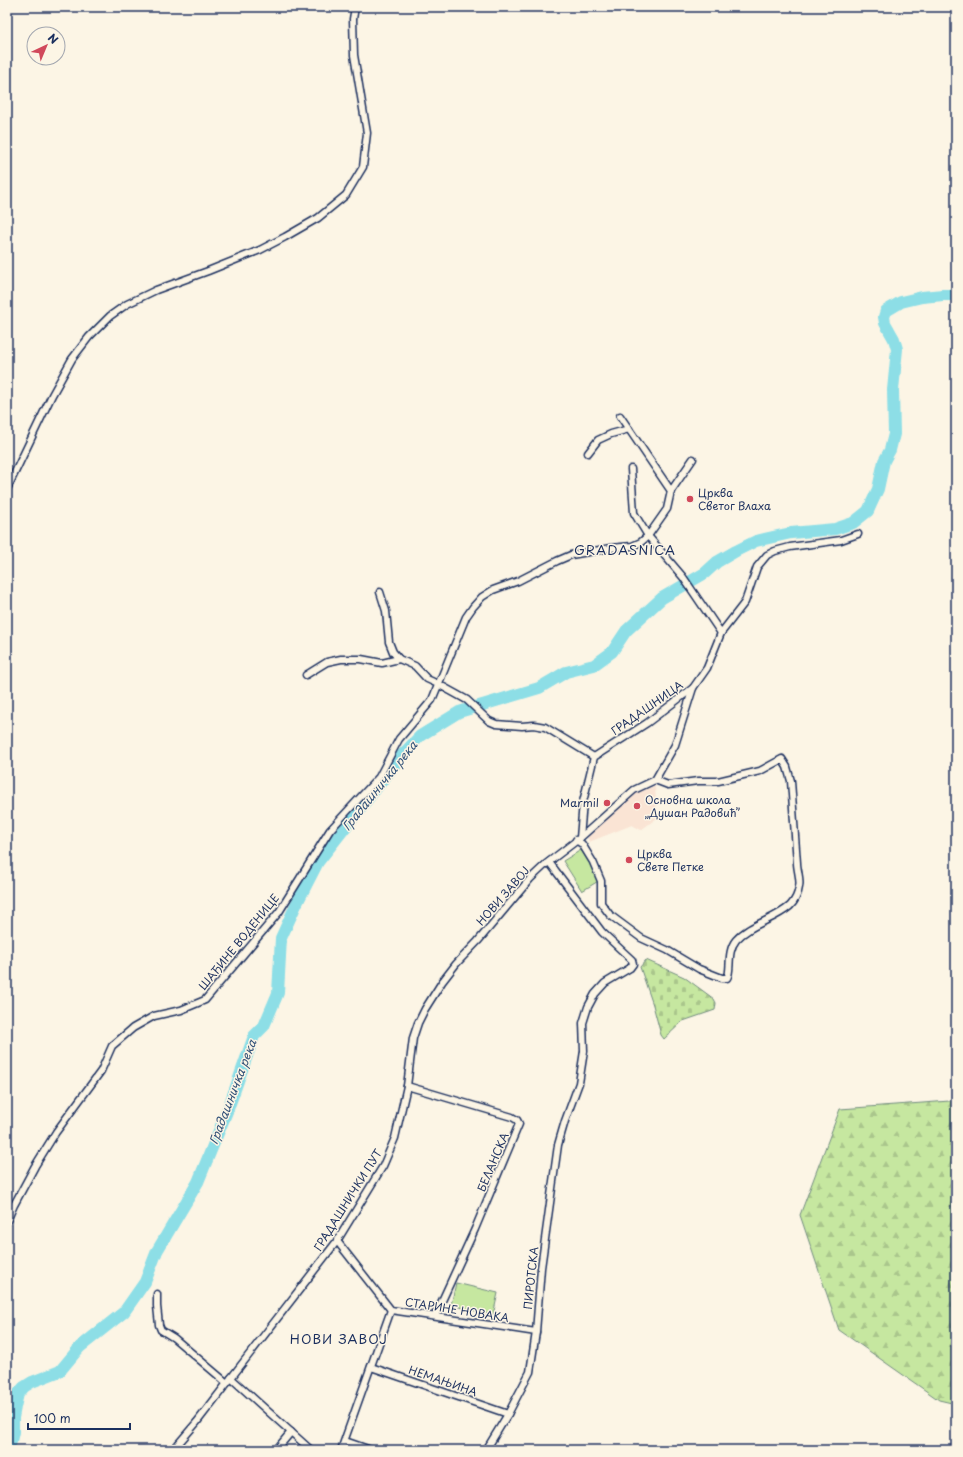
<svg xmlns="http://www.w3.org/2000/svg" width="963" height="1457" font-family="'Playpen Sans',sans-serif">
  <defs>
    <pattern id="forest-firs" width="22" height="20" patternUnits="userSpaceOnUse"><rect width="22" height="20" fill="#c6e7a0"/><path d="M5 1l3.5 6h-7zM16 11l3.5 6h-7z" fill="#aac68c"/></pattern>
    <pattern id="cemetery-stones" width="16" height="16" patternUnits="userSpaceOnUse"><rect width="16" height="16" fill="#c6e7a0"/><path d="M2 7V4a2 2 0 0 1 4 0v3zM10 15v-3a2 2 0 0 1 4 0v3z" fill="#aac68c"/></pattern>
  </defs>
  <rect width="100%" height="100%" fill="#fcf5e5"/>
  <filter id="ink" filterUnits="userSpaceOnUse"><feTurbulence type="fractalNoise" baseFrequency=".025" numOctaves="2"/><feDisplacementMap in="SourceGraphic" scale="8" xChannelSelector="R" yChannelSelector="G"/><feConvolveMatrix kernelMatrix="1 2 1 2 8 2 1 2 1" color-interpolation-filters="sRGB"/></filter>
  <g filter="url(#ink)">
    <!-- built -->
    <path fill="#fae4d4" d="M655,786L657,818L641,830L632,825L589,842L586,834L632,794Z"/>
    <!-- green -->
    <g fill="#c6e7a0" stroke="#708b7f">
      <path d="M581,850L600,880L582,891L563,861Z"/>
      <path d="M456,1283L498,1293L493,1315L451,1305Z"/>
    </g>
    <!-- forest -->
    <path fill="url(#forest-firs)" stroke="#708b7f" d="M956,1096V1404L939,1400L839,1330L800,1215L840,1109L950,1101Z"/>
    <!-- cemetery -->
    <path fill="url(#cemetery-stones)" stroke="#708b7f" d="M646,960L684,977L714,999L716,1003L715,1010L683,1021L664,1039L661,1035L653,1005L640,967Z"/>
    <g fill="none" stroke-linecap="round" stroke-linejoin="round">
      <!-- river -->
      <path stroke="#8ddee6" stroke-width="12" d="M9,1450L13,1432V1418L15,1407L18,1394L24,1387L32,1382L60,1371L80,1347L124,1312L145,1282L157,1251L198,1182L228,1109L254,1036L264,1026L278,993L281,938L296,905L318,862L403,754L420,736L459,712L539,688L566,672L594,665L612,652L626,631L662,598L705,573L717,562L736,551L756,541L791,533L835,529L853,523L868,511L878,489L884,461L890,450L894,434L893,390L897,349L894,339L885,323L884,317L886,311L901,302L922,297L943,295H956"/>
      <!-- street casing -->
      <g stroke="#1b2f5e" stroke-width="9">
        <g id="street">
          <path d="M620,416L671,491"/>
          <path d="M588,453L598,440L611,434L629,429"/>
          <path d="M631,469L634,513L648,536L683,577L721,633"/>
          <path d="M7,489L52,395L72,359L89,337L110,316L127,304L156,290L208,271L260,250L285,237L318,218L346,195L363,167L367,133L354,55L353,19L355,7"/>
          <path d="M380,592L386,611L389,642L393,652L399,659L415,666L427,679L438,684L467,700L489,721L496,724L522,726L534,725L545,727L594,757"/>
          <path d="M306,675L327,662L341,659H361L382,663L399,659"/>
          <path d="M655,780L675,745L693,688"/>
          <path d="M576,840L582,844L593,862L601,881V903L610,915L641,938L667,950L699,969L722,978H727C732,971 726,952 736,940C750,924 774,920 790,906C795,901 798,894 799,887C801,880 797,870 797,863C795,836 793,808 791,781L787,767L782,759L760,771L718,781H698L668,785L655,780L634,790L580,838"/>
          <path d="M407,1086L512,1117L517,1120L519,1124L475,1229L435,1316"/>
          <path d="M7,1221L14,1205L35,1166L56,1132L101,1071L112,1046L133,1028L154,1016L181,1010L205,1000L279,912L330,830L379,777L399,739L432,700L466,617L473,607L482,597L493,590L518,581L557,561L571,555L611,548L632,546L641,542L648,536L667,509L671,491L693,459"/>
          <path d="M337,1241L391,1310L536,1332"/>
          <path d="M157,1294V1306L159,1325L161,1330L174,1338L227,1383"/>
          <path d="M371,1367L508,1414"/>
          <path d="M231,1378L311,1450"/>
          <path d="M345,1441L371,1450"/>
          <path d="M173,1450L197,1422L337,1241L383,1166L395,1138L407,1086L413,1038L418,1023L425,1009L442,982L456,964L478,941L530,879L546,864L580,838L583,802L594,757L647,723L693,688L707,668L721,633L745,602L757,567L767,555L775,551L790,547L841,540L858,534"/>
          <path d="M276,1450L291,1432"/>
          <path d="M341,1450L391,1310"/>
          <path d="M486,1450L508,1414L530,1372L536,1332L541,1268L558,1145L565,1121L579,1083L584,1051L583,1023L588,1007L595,994L605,983L630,968L633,964L632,960L602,932L549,862"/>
        </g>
      </g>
      <!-- street -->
      <use href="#street" stroke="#fcf5e5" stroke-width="6"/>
    </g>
  </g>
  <!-- markers -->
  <g fill="#d1495b" stroke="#fcf5e5" stroke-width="1.5">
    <circle cx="690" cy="499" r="4"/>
    <circle cx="607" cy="803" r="4"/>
    <circle cx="637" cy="806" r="4"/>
    <circle cx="629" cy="860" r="4"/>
  </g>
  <g text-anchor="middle" stroke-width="3" stroke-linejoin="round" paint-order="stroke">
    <!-- poi labels -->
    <g font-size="11" fill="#1b2f5e" stroke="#fcf5e5" text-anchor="start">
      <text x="698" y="497">Црква<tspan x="698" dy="13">Светог Влаха</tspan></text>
      <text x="645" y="804">Основна школа<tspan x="645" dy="13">„Душан Радовић”</tspan></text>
      <text x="599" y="807" text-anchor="end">Marmil</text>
      <text x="637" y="858">Црква<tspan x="637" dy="13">Свете Петке</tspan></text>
    </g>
    <!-- street labels -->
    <g font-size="11" fill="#1b2f5e" stroke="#fcf5e5">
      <text transform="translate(647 708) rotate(-35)" y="4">ГРАДАШНИЦА</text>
      <text transform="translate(503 896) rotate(-49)" y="4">НОВИ ЗАВОЈ</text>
      <text transform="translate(239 942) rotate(-51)" y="4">ШАЂИНЕ ВОДЕНИЦЕ</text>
      <text transform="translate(493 1162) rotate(-67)" y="4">БЕЛАНСКА</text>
      <text transform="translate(348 1200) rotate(-58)" y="4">ГРАДАШНИЧКИ ПУТ</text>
      <text transform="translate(531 1278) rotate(-84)" y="4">ПИРОТСКА</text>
      <text transform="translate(457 1310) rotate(9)" y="4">СТАРИНЕ НОВАКА</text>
      <text transform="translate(443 1381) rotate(19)" y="4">НЕМАЊИНА</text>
    </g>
    <!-- water labels -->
    <g font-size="12" font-style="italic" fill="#325279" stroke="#fcf5e5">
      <text transform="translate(380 786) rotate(-51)" y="4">Градашничка река</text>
      <text transform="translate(233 1092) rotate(-69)" y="4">Градашничка река</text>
    </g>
    <!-- quarter labels -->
    <g font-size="13" letter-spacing="1" fill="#1b2f5e" stroke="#fcf5e5">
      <text x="625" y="555">GRADASNICA</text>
      <text x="339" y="1344">НОВИ ЗАВОЈ</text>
    </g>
  </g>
  <!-- margin -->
  <rect width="963" height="1457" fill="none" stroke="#fcf5e5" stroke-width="24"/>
  <rect x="12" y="12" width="939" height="1433" fill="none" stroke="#1b2f5e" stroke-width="1.5" filter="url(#ink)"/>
  <!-- north arrow -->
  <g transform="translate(46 46) rotate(44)"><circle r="19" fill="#fcf5e5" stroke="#a2a6af"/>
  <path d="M0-3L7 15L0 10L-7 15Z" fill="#d1495b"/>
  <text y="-6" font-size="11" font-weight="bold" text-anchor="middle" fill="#1b2f5e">N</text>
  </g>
  <!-- scale -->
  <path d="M28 1423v6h102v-6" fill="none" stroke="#1b2f5e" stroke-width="2"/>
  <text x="34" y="1423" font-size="12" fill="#1b2f5e" stroke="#fcf5e5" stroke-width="3" paint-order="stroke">100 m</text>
</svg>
